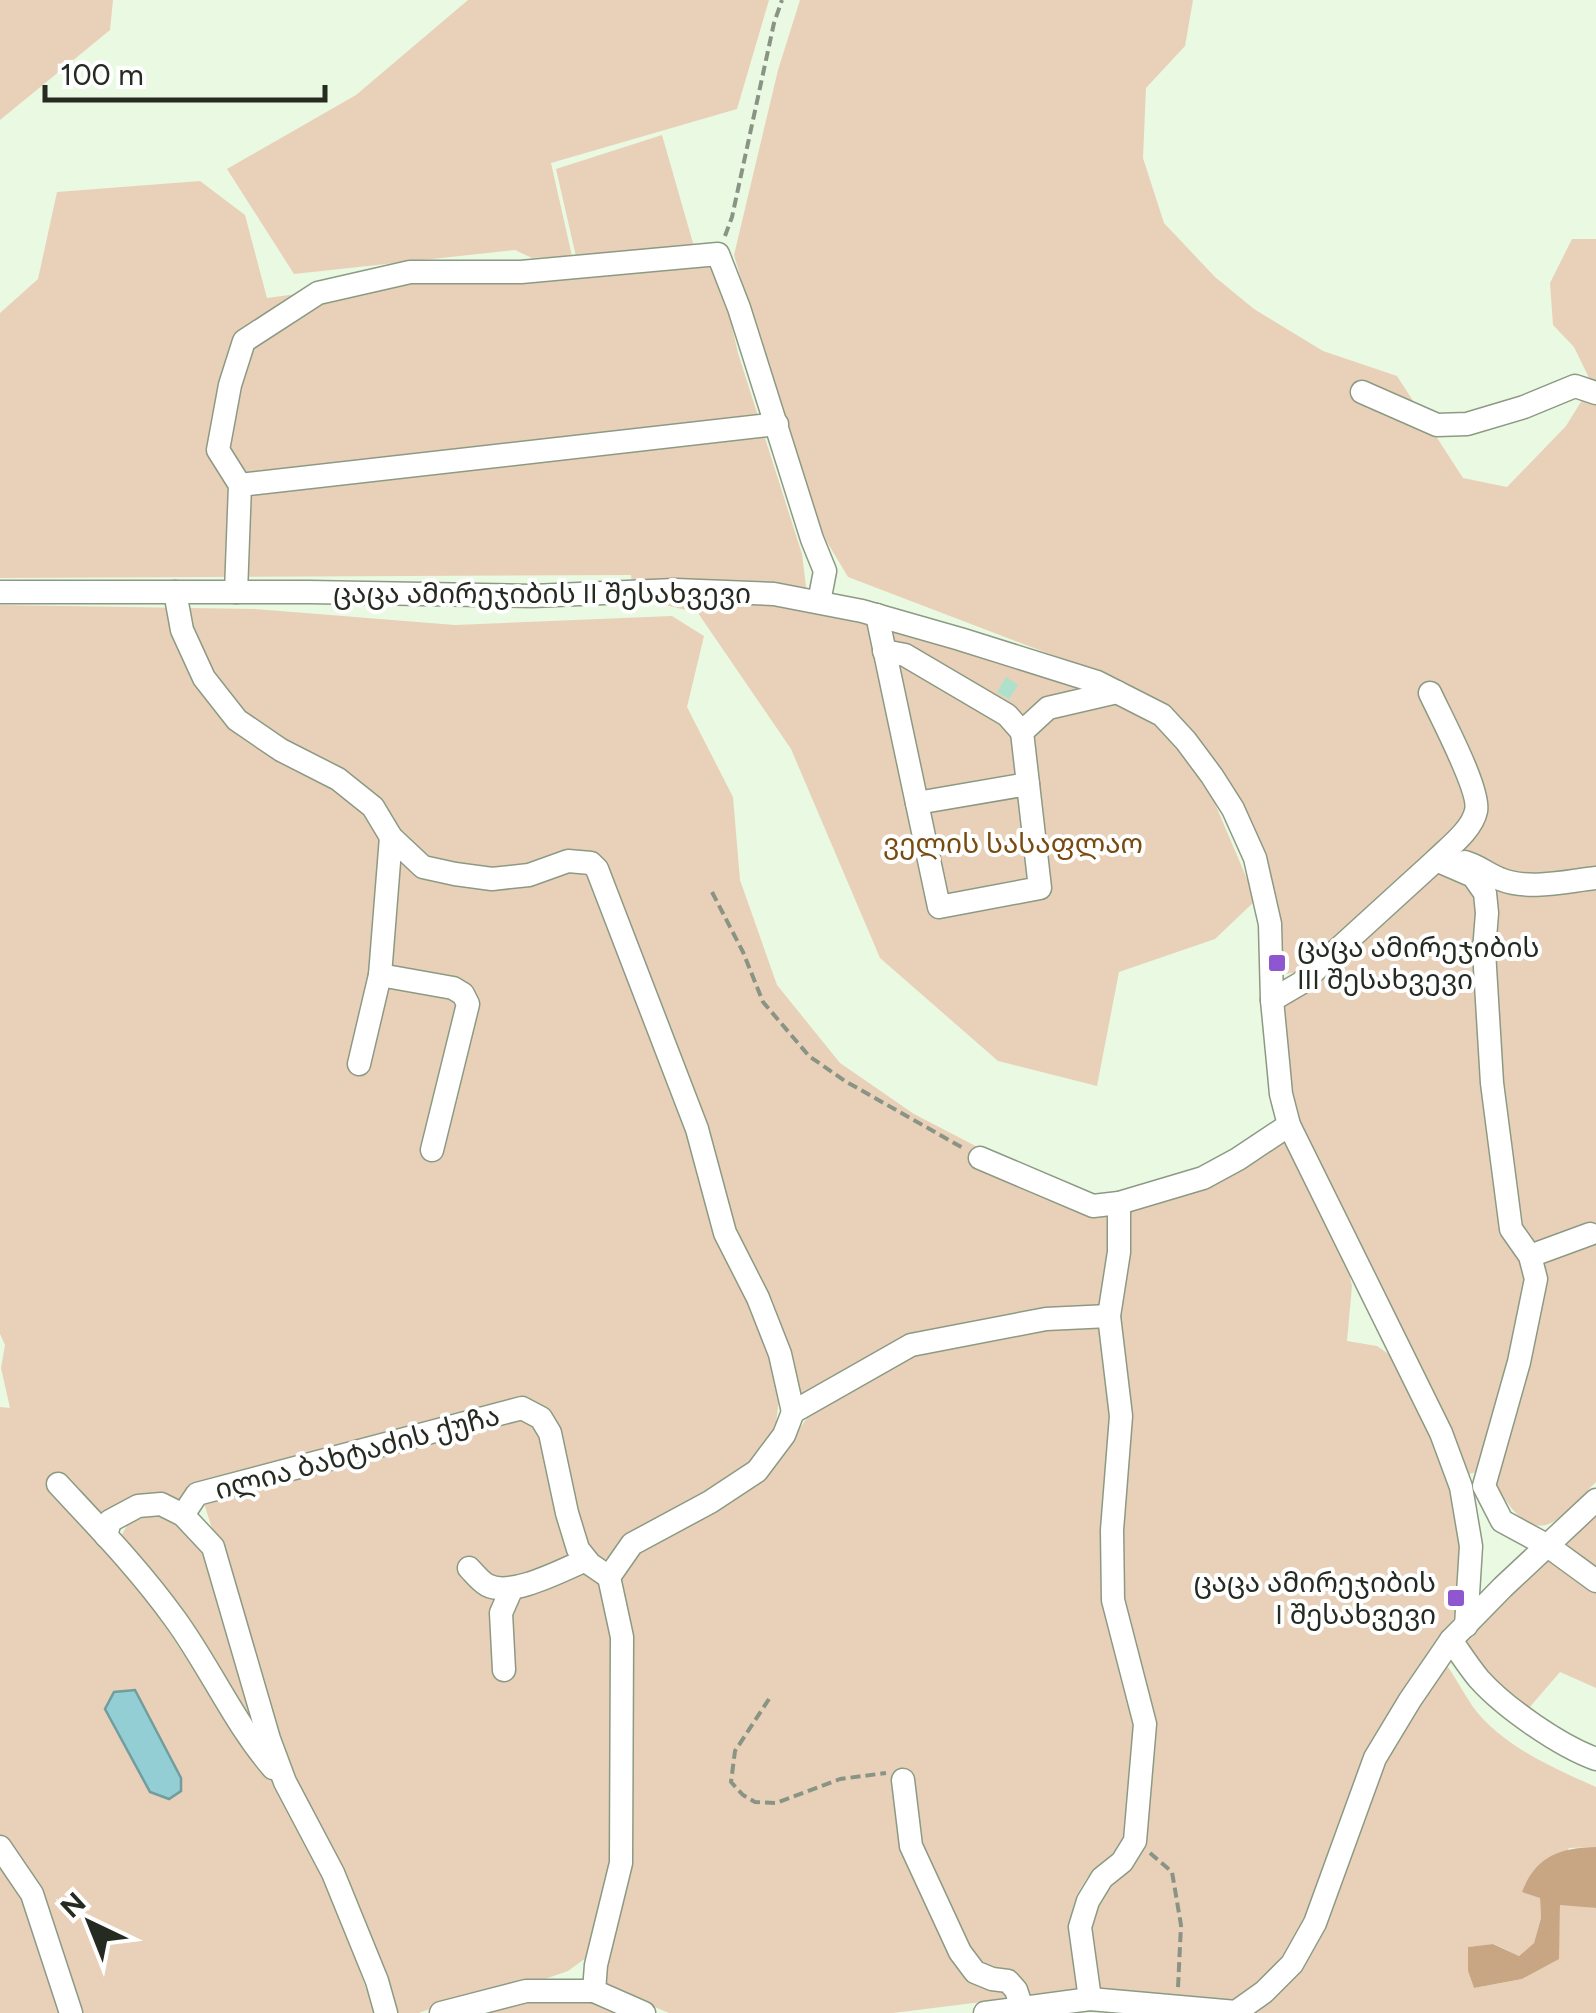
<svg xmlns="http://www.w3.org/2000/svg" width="1596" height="2013" font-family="Figtree,'Noto Sans Georgian',sans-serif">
  <rect width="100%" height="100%" fill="#eaf9e1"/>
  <!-- green -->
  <g fill="#e9d1b9" fill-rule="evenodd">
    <path d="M0,0H113L110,30L0,120Z"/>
    <path d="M468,0H769L737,109L551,163L572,256L532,258L515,250L294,274L227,169L356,95Z"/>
    <path d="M800,0H1193L1185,46L1146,88L1143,158L1164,223L1215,277L1254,309L1323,351L1397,376L1463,478L1507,487L1566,426L1592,384L1574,347L1553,325L1550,283L1572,239H1596V1482C1583,1494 1570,1512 1555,1521C1528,1538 1506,1503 1495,1483L1545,1268L1517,1227L1497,1070L1492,897L1445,859L1473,830L1466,792L1467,813L1458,826L1307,970L1286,974L1270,885L1257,845L1218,766L1170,710L1146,694L1068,661L848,577L827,542L799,479L734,255L778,70Z"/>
    <path d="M662,135L699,264L717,261L738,353L802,554L809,611L897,626L1141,710L1181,753L1213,799L1256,900L1215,939L1119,972L1097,1086L998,1061L880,958L791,749L698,613L633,597L631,575L0,578V313L38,279L57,192L200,181L245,215L267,298L408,279L580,274L556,169Z"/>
    <path d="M0,605L255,609L455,625L672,616L704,636L687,707L733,797L740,880L777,985L840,1063L914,1114L1107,1214L1112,1225L1102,1302L1091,1309L998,1320L804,1402L759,1312L779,1398L776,1424L761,1455L745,1468L647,1528L604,1560L588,1552L543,1412L182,1503L154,1493L119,1507L101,1522L57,1473L46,1482L140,1588L253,1760L276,1783L326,1879L375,2013H78L36,1884L0,1835V1407L10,1408L1,1368L5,1345L0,1334ZM113,1692L149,1792L105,1710Z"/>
    <path d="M1443,870L1473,884L1518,1253L1529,1291L1481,1471L1469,1474L1463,1471L1291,1106L1281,1007L1428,873Z"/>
    <path d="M1285,1140L1345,1254L1352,1286L1347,1341L1377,1346L1393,1357L1434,1441L1462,1530L1459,1603L1450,1629L1315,1904L1288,1952L1261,1983L1240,2000L1221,2005L1094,1991L1088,1945L1099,1889L1123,1869L1152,1724L1121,1612L1116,1317L1126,1220L1134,1207Z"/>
    <path d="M1103,1326L1111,1412L1107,1612L1136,1721L1123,1844L1087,1878L1076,1896L1074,1940L1079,1990L893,2013H669L600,1984L629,1864L632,1626L619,1575L633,1556L773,1467L807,1418L909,1353L1039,1328Z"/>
    <path d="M516,1417L531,1422L539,1430L606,1587L616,1642L612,1858L590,1955L568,1971L542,1980L515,1982L466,1995L419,2013H395L285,1762L203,1500Z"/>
    <path d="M1596,1507V1571L1555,1546Z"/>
    <path d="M148,1513L165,1517L190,1535L208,1563L263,1741L121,1536L131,1519Z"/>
    <path d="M1548,1557L1596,1590V1688L1560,1672L1516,1723L1458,1648Z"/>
    <path d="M1443,1667H1448C1457,1680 1464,1694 1473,1707C1502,1746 1553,1768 1596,1787V1847L1569,1848L1540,1897L1541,1918L1534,1943L1519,1956L1494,1944L1469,1947L1468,1971L1474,1988L1522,1979L1558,1959L1560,1904L1596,1908V2013H1243L1277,1992L1364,1800L1404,1721Z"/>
    <path d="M0,1862L24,1896L60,2013H0Z"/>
    <path d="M550,2000L599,2002L616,2013H475L517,2001Z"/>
  </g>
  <!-- forest -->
  <path fill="#c8a684" d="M1596,1847V1908L1560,1905L1559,1959L1522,1979L1474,1988L1468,1971V1947L1493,1944L1519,1956L1534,1943L1541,1918L1540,1898L1522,1892C1536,1856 1559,1848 1596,1847Z"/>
  <!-- water -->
  <path fill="#92ced3" stroke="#729d9e" stroke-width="2.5" d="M135,1690L181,1778V1791L169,1799L150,1792L105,1709L114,1692Z"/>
  <!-- building -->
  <path fill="#ade1cc" d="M1006,677L1018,685L1009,699L997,692Z"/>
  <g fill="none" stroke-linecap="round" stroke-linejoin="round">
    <!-- minor casing -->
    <g stroke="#8c9a84" stroke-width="25">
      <g id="minor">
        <path d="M1362,392L1437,425L1467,424L1524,407L1575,386L1596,393"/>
        <path d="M240,485L777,424"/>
        <path d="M0,592H309L532,596L675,590L774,594L862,611L960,639L1097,682L1162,715L1186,741L1212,776L1233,809L1255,858L1270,924L1272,1000L1278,1062L1281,1094L1289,1125L1441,1433L1461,1487L1471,1546L1466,1626"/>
        <path d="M175,592L182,630L204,678L237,720L281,750L338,779L373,807L391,837L423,867L455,874L492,879L529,875L568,861L591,863L597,869L697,1129L725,1233L758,1298L780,1354L793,1412"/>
        <path d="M236,592L240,485L218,450L230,385L244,341L318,293L410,272H521L718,254L739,308L812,539L825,571L819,602"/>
        <path d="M877,615L939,907L1040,888L1022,732L1048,708L1117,692"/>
        <path d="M884,651L905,655L1007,715L1022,732"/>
        <path d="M1430,693C1440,715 1481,791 1476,811C1472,830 1449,847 1436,860"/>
        <path d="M917,803L1028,784"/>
        <path d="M1465,862C1479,866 1487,874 1500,879C1529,891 1567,881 1596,878"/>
        <path d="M380,975L453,988L463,994L468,1004L432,1150"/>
        <path d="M1272,1000L1301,983L1436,860L1473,876L1485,893L1487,913L1484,951L1492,1083L1511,1229L1530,1256L1536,1279L1519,1362L1484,1486L1502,1521L1548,1546L1596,1581"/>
        <path d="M359,1064L380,975L391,837"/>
        <path d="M980,1158L1093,1206L1119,1203L1203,1178L1238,1159L1289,1125"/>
        <path d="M1530,1256L1590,1234"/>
        <path d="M58,1484C98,1527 140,1570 175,1619C210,1667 234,1723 273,1768"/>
        <path d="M183,1515L197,1494L522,1408L541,1418L550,1433L567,1513L578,1549L590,1564L609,1577"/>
        <path d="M106,1536L110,1521L138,1506L161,1504L183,1515L213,1547L269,1739L285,1782L333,1873L377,1981L386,2013"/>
        <path d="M469,1568C474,1573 480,1581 487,1585C511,1598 562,1570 586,1560"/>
        <path d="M1451,1640C1460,1653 1469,1667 1479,1679C1505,1708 1560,1746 1596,1759"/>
        <path d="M504,1670L501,1613L512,1588"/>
        <path d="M903,1780L911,1846L960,1952L975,1972L992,1979L1008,1981L1016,1990L1022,2008"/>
        <path d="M0,1847L32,1894L71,2013"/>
        <path d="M594,1991L596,1965L621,1863L622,1637L609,1577L632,1544L710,1502L757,1471L784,1435L793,1412L911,1345L1046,1319L1109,1316"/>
        <path d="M1090,1999L1080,1927L1088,1901L1102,1878L1122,1862L1135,1841L1145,1724L1113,1600L1112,1530L1121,1416L1109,1316L1119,1252V1203"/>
        <path d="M441,2013L526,1991H594L644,2013"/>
        <path d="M985,2013L1090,1999L1236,2012L1264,1992L1292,1964L1315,1923L1375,1758L1410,1700L1451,1640L1503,1587L1596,1500"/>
      </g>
    </g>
    <!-- path -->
    <g stroke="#8a9484" stroke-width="4" stroke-dasharray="10 5" stroke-linecap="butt">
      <path d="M725,236L732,217L774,23L782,0"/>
      <path d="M712,892L743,952L763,1002L809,1056L845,1081L963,1148"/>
      <path d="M769,1699L735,1751L731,1782L743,1795L755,1802L776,1803L840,1779L886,1773"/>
      <path d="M1150,1853L1172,1872L1181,1925L1178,1988"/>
    </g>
    <!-- minor -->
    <use href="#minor" stroke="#fff" stroke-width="22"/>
  </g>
  <!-- markers -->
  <g fill="#8e57cf" stroke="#fff" stroke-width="4">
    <rect x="1267" y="953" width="20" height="20" rx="5"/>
    <rect x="1446" y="1588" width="20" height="20" rx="5"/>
  </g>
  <g text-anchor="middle" stroke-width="8" stroke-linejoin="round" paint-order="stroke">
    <!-- street labels -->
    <g font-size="28" fill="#262b22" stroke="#fff">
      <text x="542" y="603">ცაცა ამირეჯიბის II შესახვევი</text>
      <text transform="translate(357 1452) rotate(-15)" y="10">ილია ბახტაძის ქუჩა</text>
    </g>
    <!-- park labels -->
    <g font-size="28" fill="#784b11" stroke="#fff">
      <text x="1013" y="853">ველის სასაფლაო</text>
    </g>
    <!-- poi labels -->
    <g font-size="28" fill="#262b22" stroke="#fff" text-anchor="start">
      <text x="1297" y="957">ცაცა ამირეჯიბის<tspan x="1297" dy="32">III შესახვევი</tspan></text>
      <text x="1436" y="1592" text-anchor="end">ცაცა ამირეჯიბის<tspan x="1436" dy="32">I შესახვევი</tspan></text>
    </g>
  </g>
  <!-- north arrow -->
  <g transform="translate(90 1923) rotate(317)" stroke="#ffffff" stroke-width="8" paint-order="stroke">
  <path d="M0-8L18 38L0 25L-18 38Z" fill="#262b22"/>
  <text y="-15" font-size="28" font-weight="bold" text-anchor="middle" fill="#262b22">N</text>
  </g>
  <!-- scale -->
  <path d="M45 85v15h280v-15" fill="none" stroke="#262b22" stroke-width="5"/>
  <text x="60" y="85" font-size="30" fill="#262b22" stroke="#ffffff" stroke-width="8" paint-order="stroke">100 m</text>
</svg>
